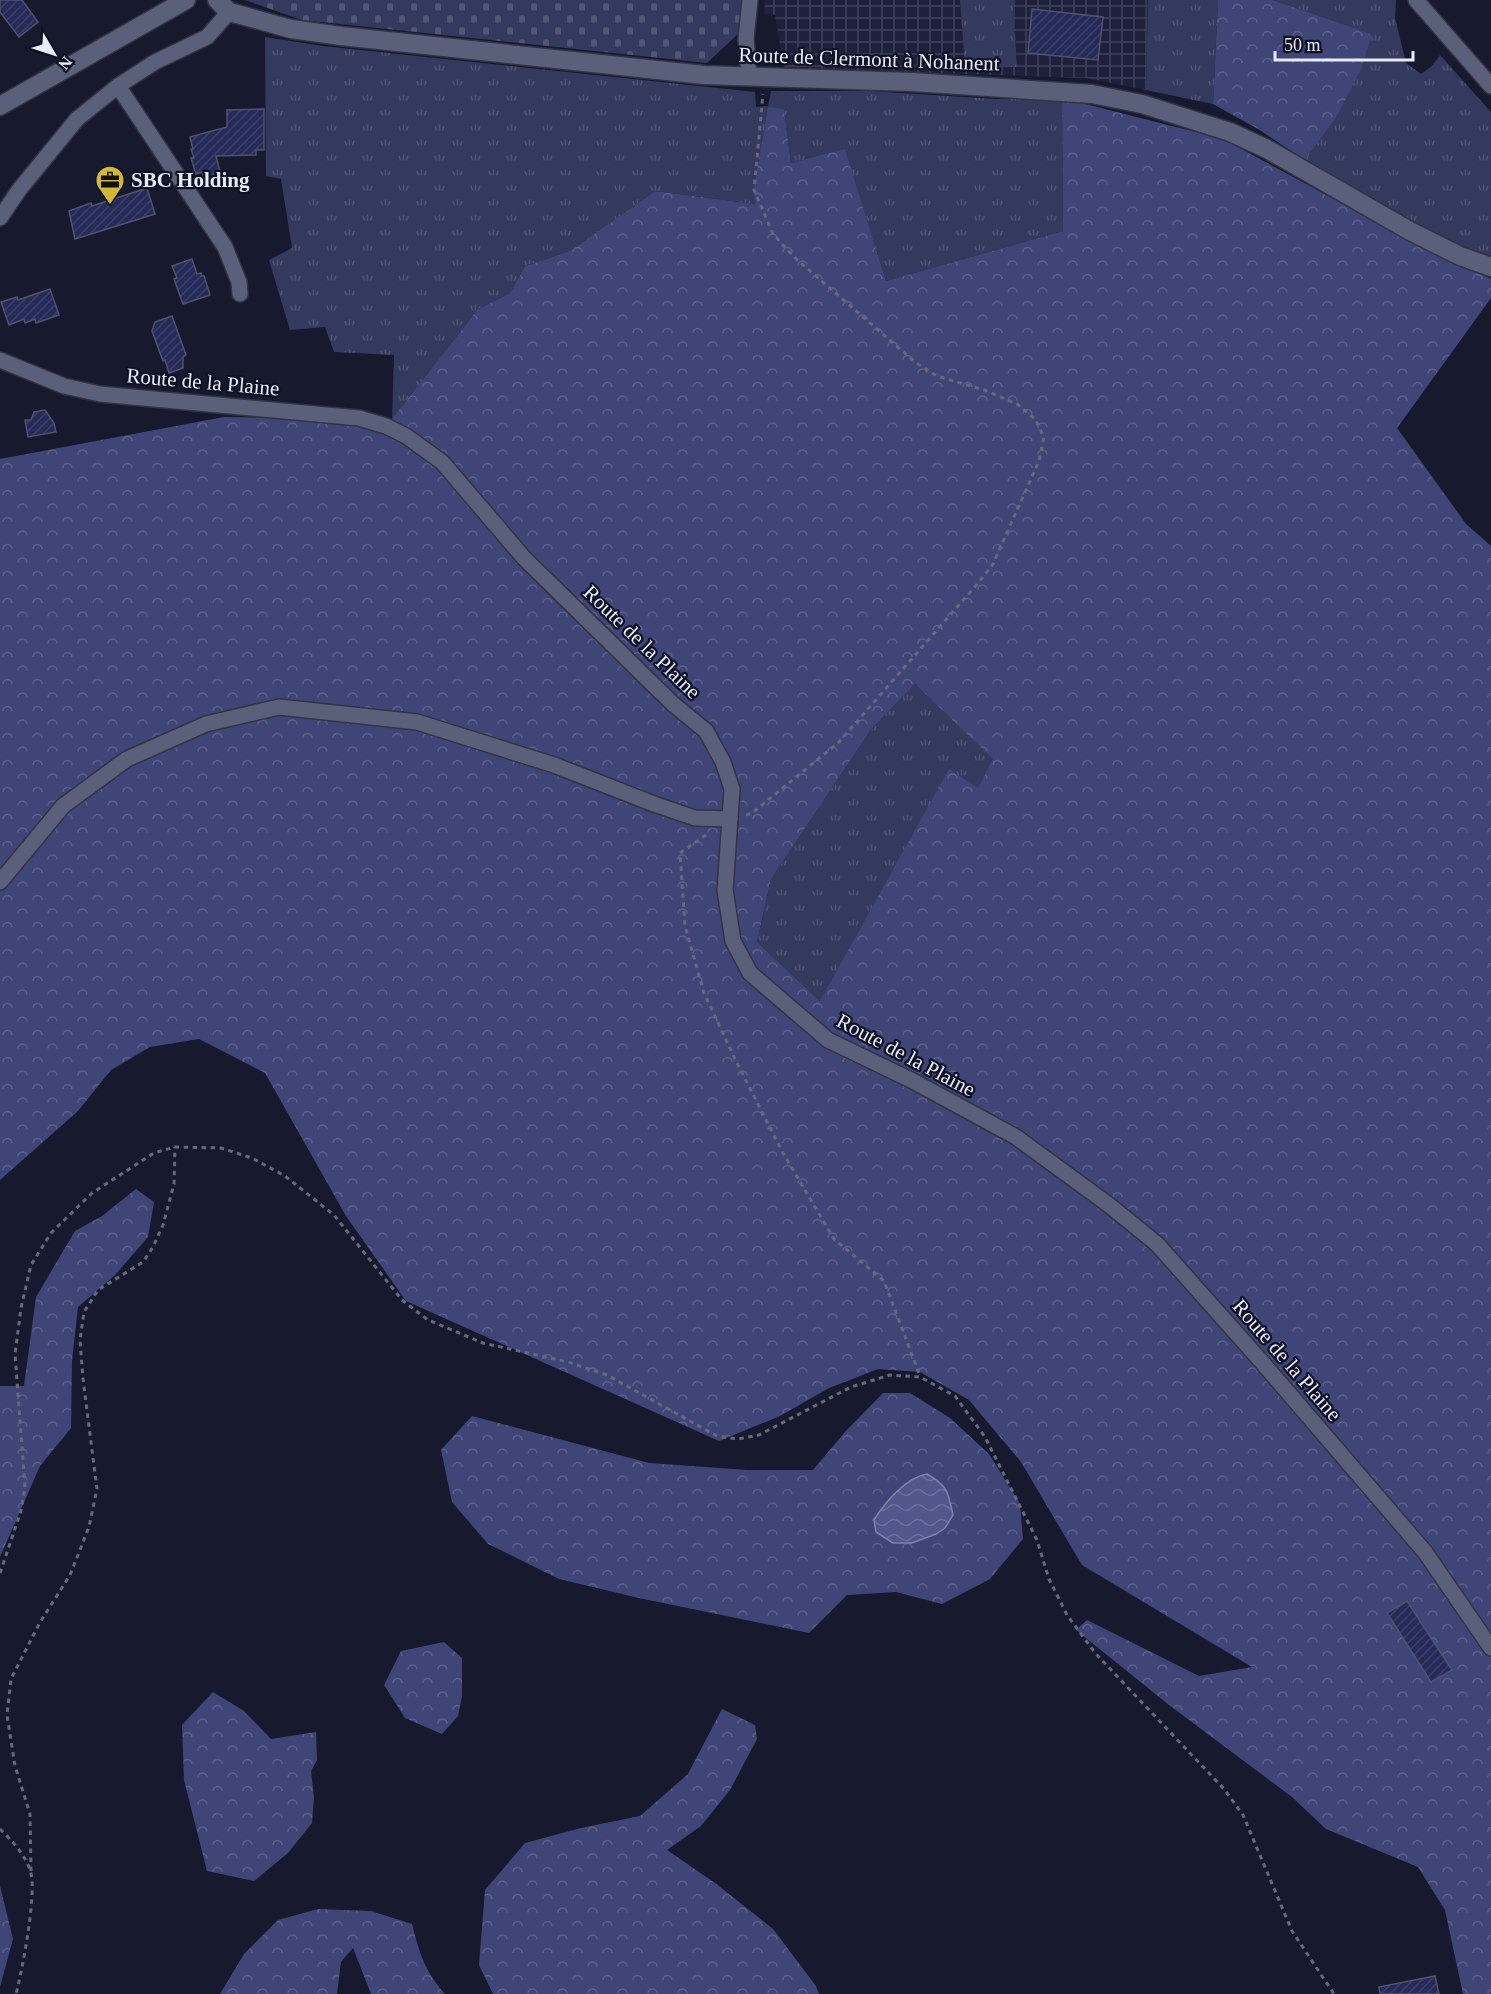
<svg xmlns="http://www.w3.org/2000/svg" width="1491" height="1994" font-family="Georgia,serif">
  <defs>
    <pattern id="industrial-grid" width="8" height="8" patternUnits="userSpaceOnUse" patternTransform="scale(1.5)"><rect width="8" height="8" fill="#1e213c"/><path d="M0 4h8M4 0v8" fill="none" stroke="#3f4159"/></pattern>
    <pattern id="grass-tufts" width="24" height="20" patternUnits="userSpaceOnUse" patternTransform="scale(1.5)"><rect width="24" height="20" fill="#34395e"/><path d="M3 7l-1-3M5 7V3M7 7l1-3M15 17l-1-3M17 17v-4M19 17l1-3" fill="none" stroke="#515676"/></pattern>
    <pattern id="forest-crowns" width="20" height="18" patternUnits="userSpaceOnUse" patternTransform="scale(1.5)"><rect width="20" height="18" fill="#404578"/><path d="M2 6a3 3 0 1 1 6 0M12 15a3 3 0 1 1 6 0" fill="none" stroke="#5c608c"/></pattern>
    <pattern id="cemetery-stones" width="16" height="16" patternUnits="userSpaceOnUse" patternTransform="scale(1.5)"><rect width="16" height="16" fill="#34395e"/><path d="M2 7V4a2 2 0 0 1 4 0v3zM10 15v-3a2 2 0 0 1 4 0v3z" fill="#515676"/></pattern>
    <pattern id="water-waves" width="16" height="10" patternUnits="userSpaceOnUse" patternTransform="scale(1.5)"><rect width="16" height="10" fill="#51578b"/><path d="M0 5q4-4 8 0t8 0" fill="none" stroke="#6a6f9c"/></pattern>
    <pattern id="building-hatch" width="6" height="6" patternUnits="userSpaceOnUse" patternTransform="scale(1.5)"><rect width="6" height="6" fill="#262a59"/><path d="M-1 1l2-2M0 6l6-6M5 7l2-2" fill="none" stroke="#3b3f6a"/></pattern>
  </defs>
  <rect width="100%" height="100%" fill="#171a2f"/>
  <!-- industrial -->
  <path fill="url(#industrial-grid)" d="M765,0H960L965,68L1017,66L1013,0H1148L1146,90L1086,78L784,68L775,15L764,14Z"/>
  <!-- grass -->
  <g fill="url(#grass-tufts)">
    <path d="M960,0H1013L1017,67L965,68Z"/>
    <path d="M1148,0H1218L1213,104L1146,90Z"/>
    <path d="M1273,0H1396L1395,18L1406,63L1421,74L1431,67L1440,55L1491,112V257L1442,237L1364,195L1305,160L1336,118L1372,34Z"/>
    <path d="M265,37L323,46L755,92L756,107L768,106L771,91H870L995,99L1062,98L1063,231L886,281L845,150L791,163L784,110L756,204L655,191L570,251L525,266L510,293L478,309L392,419L394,355L334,352L325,327L290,330L269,260L292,248L281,179L266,176Z"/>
    <path d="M915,684L994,759L978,788L949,770L821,1002L757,942L771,879L870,731Z"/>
  </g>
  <!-- forest -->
  <g fill="url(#forest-crowns)" fill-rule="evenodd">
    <path d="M1218,0H1273L1372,34L1361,69L1336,118L1305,160L1258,129L1213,104Z"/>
    <path d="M1062,98L1223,139L1369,218L1491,279V298L1397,428L1466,524L1491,546V1994H1463L1445,1910L1418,1867L1326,1829L1292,1797L1169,1705L1076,1630L1087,1620L1199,1676L1252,1667L1082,1565L1021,1462L969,1400L920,1372L878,1369L829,1388L780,1416L719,1441L406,1301L346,1216L265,1073L199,1039L150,1047L111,1070L78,1111L0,1180V459L224,417L392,419L478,309L510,293L525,266L570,251L655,191L756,204L754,190L768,107L784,109L791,163L845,149L886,281L1063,231ZM915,684L993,759L978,788L949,769L820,1001L757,942L771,879L870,731Z"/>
    <path d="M136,1189L154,1202L148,1237L115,1275L78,1307L72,1361L71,1428L40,1466L0,1557V1386H24L36,1297L75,1231L102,1216Z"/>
    <path d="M883,1393H910L950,1418L989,1454L1020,1504L1023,1539L990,1579L942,1604L896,1592L847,1595L809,1633L639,1598L559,1579L488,1544L452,1502L441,1450L472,1416L649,1463L747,1470H813L845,1432Z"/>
    <path d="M444,1642L462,1658V1696L458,1716L442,1734L405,1718L384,1685L401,1651Z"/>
    <path d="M213,1692L244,1711L271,1739L316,1732L317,1760L311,1771L314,1797L312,1823L288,1853L254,1881L207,1871L184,1780L182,1725Z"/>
    <path d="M722,1709L755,1725L757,1739L730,1790L701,1826L667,1850L715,1883L773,1929L816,1986L819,1994H493L479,1965L485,1890L525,1843L581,1828L640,1816L688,1774Z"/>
    <path d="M0,1886L13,1939L0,1987Z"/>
    <path d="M318,1909L371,1911L412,1924C419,1952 425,1972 445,1994H371L353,1948L341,1962L337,1994H220L244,1954L278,1920Z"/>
  </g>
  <!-- cemetery -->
  <path fill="url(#cemetery-stones)" d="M245,0H742L739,33L707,63L302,20Z"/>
  <!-- water -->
  <path fill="url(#water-waves)" stroke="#7e83ac" stroke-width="1.5" d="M927,1474C948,1486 948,1492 953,1515L945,1528L936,1534L912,1543H893L876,1532L874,1520C885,1502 907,1477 927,1474Z"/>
  <!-- building -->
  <g fill="url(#building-hatch)" stroke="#4f536c" stroke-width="1.5">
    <path d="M0,0H22L38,22L19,37L0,12Z"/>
    <path d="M1032,9L1103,17L1098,60L1028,53Z"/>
    <path d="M264,109V150H256V155L216,156L223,183L206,187L202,172L196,174L191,158H194L191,149H193L190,137L227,127V110Z"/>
    <path d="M147,188L155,214L75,239L69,211L91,203L92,206Z"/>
    <path d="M192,259L197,274L201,273L202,276H204L210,295L183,304L174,279L177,278L172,266Z"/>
    <path d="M50,289L59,315L36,323L35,319L25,323L24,319L9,325L1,302L17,297L18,300Z"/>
    <path d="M172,316L186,355L183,357V368L169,373L165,360L163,361L152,331L155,322Z"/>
    <path d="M45,410L54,423L56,432L28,437L25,420H31L34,412Z"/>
    <path d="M1407,1601L1452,1670L1431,1682L1387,1613Z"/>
    <path d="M1435,1976L1439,1994H1380L1379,1987Z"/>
  </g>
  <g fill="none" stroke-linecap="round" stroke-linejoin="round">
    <!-- minor casing -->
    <g stroke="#323344" stroke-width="18">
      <g id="minor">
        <path d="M1416,0L1491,86"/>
        <path d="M749,77L746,39L750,0"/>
        <path d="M118,86L225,247L239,282L240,294"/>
        <path d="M0,218L19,190L77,119L118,86L155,62L207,37L229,12"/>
        <path d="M0,360L64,386L100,394L359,418L386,426L406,436L442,462L524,558L673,704L706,731L723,762L732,789L725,890L733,941L750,973L828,1040L913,1081L1016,1137L1109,1205L1157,1244L1261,1361L1425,1552L1491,1648"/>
        <path d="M0,882L63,806L127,759L206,724L279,707L417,722L554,765L654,804L695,818L730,819"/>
      </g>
    </g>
    <!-- tertiary casing -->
    <g stroke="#323344" stroke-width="21">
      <path id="tertiary" d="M217,0L229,12L237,14L291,29L341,36L704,75L912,82L1092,94L1142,104L1230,132L1267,149L1410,231L1460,256L1491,267"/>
    </g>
    <!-- secondary casing -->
    <g stroke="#323344" stroke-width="21">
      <path id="secondary" d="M0,106L186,0"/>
    </g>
    <!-- path -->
    <g stroke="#66697c" stroke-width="3" stroke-dasharray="4.5 4.5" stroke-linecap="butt">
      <path d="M746,815L752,813L839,742L979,582L993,564L1039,461L1044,437L1035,419L1017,404L984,390L937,376L915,362L794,257L773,234L754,190L763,94"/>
      <path d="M706,835L680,853L685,926L704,993L737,1063L783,1153L834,1239L884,1281L920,1376"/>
      <path d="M0,1573L21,1511L25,1487L15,1354L21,1308L31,1265L51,1233L92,1193L154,1153L175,1147L221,1148L252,1158L285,1176L334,1215L402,1300L428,1320L483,1343L568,1362L607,1375L717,1436L738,1439L759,1435L851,1387L890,1375L920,1377L955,1396L985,1437L1037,1540L1049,1579L1067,1615L1096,1654L1224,1789L1243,1815L1292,1931L1334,1994"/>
      <path d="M0,1829C12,1841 24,1853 30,1870C38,1890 22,1971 16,1994"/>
      <path d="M31,1871L30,1814L15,1766L7,1715L11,1679L39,1624L70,1575L89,1527L97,1489L83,1379L80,1340L84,1312L98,1290L143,1262L153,1247L163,1225L174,1184L175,1147"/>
    </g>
    <!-- minor -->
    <use href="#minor" stroke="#5b607a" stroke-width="15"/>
    <!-- tertiary -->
    <use href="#tertiary" stroke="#5b607a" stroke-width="18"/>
    <!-- secondary -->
    <use href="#secondary" stroke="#5b607a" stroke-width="18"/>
  </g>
  <!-- icons -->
  <defs>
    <g id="office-pin" transform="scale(1.5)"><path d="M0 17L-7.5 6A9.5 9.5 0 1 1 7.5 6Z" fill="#d1b736" stroke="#0f1125"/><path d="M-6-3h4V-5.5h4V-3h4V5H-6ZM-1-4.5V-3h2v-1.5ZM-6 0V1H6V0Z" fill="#111"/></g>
  </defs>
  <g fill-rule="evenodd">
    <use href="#office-pin" x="110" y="180"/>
  </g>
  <g text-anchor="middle" stroke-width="4.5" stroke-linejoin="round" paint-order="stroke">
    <!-- street labels -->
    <g font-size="21" fill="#e8ebfa" stroke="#0f1125">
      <text transform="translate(869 59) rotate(2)" y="7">Route de Clermont à Nohanent</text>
      <text transform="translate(203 382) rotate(5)" y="7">Route de la Plaine</text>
      <text transform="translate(642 642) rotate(44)" y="7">Route de la Plaine</text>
      <text transform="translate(906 1055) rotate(28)" y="7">Route de la Plaine</text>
      <text transform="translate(1287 1360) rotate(49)" y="7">Route de la Plaine</text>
    </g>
    <!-- poi labels -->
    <g font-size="21" font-weight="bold" fill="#e8ebfa" stroke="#0f1125" text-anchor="start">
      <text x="131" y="187">SBC Holding</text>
    </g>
  </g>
  <!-- north arrow -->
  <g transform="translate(54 54) rotate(129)" stroke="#0f1125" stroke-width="4.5" paint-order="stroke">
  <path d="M0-4.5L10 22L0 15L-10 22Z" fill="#e8ebfa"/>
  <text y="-9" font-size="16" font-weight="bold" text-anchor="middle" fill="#e8ebfa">N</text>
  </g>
  <!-- scale -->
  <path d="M1275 51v9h138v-9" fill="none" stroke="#e8ebfa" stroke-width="3"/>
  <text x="1284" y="51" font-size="18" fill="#e8ebfa" stroke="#0f1125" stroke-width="4.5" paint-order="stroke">50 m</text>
</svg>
